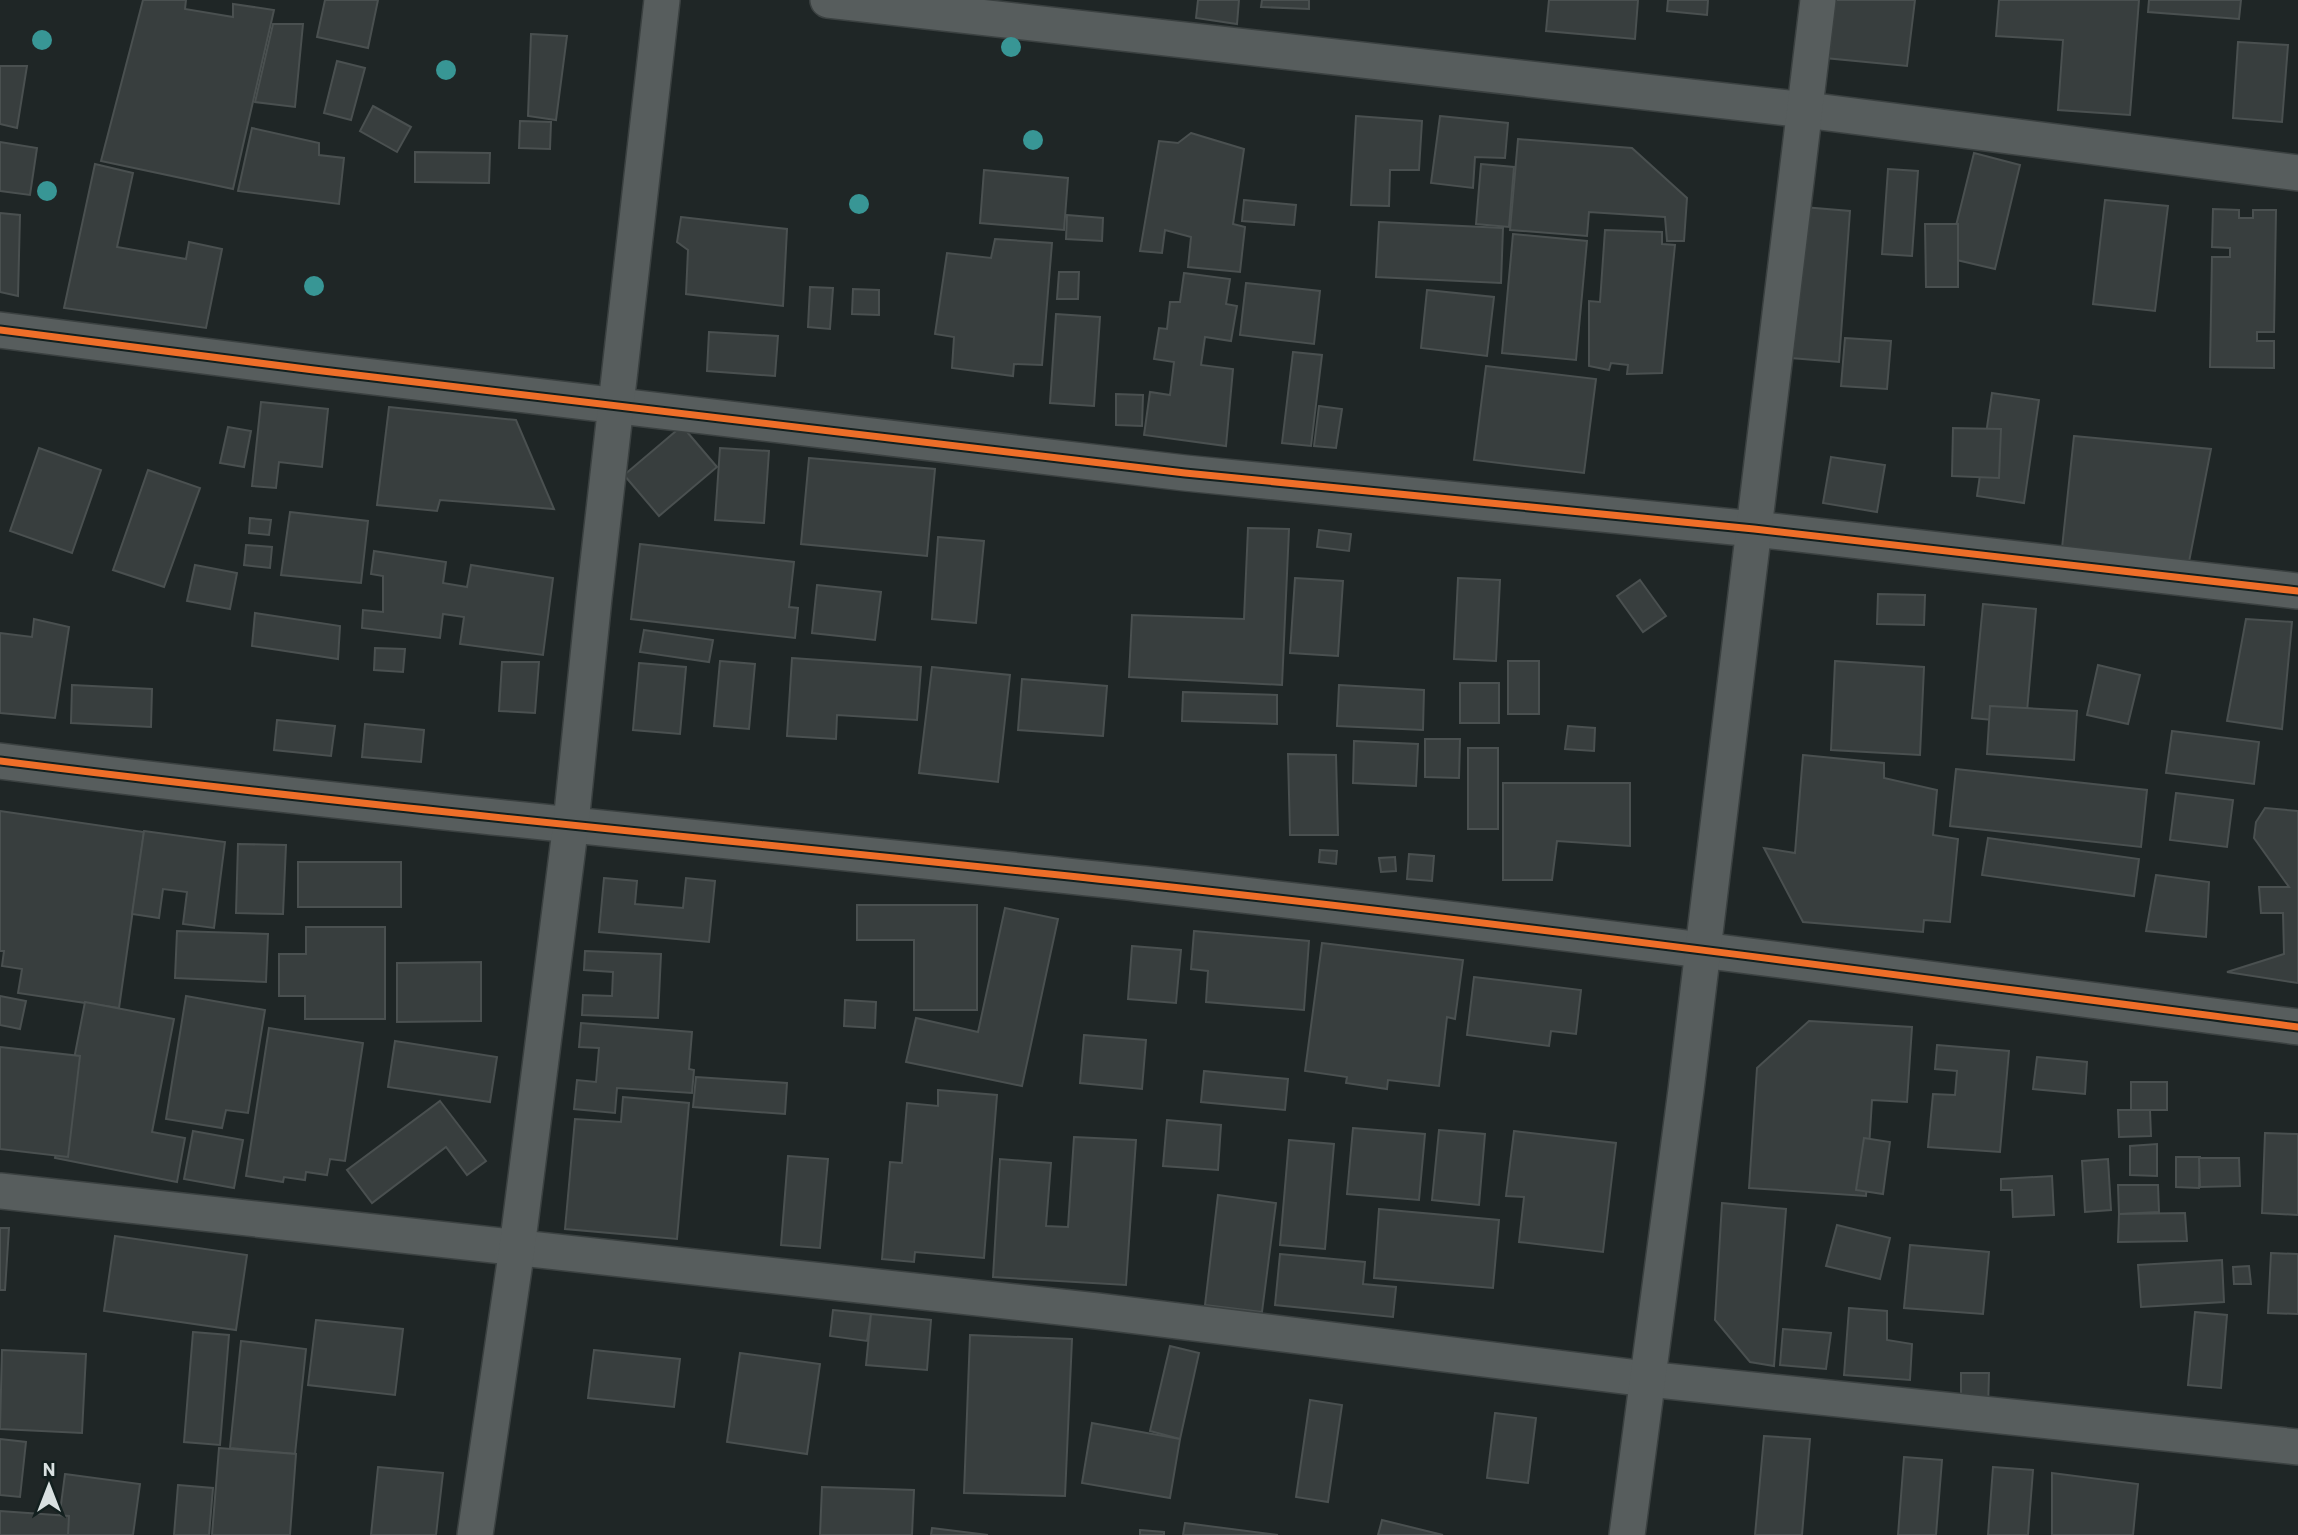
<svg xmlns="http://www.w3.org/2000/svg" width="2298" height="1535" font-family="Barlow,sans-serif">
  <rect width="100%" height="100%" fill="#1f2626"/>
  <!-- building -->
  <g fill="#383e3e" stroke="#4a5050" stroke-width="2">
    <path d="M143,0H186L185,9L233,17V4L274,10L233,189L101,161Z"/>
    <path d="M325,0H378L368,48L317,37Z"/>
    <path d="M1198,0H1239L1237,24L1196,18Z"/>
    <path d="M1262,0H1309V9L1261,7Z"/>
    <path d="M1549,0H1638L1635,39L1546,31Z"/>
    <path d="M1668,0H1708L1707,15L1667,11Z"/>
    <path d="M1831,0H1915L1907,66L1825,58Z"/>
    <path d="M1999,0H2139L2130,115L2058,110L2063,40L1996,36Z"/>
    <path d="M2149,0H2241L2239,19L2148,12Z"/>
    <path d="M273,24H303L295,107L255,102Z"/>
    <path d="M531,34L567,36L556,120L528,116Z"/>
    <path d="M2238,42L2288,45L2282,122L2233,118Z"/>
    <path d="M337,61L365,68L351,120L324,113Z"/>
    <path d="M0,66H27L17,128L0,124Z"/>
    <path d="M373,106L411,127L397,152L360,131Z"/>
    <path d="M1356,116L1422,121L1419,170H1390L1389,206L1351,205Z"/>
    <path d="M1440,116L1508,123L1505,158L1475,157L1473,188L1431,183Z"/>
    <path d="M520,121L551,122L550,149L519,148Z"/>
    <path d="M252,128L319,143V155L344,158L339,204L238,191Z"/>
    <path d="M1191,133L1244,149L1233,224L1245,227L1240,272L1188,267L1191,237L1165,230L1162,253L1140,251L1159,141L1178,143Z"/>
    <path d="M1518,139L1632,148L1687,198L1684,241H1667L1665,217L1589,212L1587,236L1510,230Z"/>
    <path d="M0,142L37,148L30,195L0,191Z"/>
    <path d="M415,152L490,153L489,183L415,182Z"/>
    <path d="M1974,153L2020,165L1995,269L1948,258Z"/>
    <path d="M95,164L133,173L117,247L186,259L189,242L222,249L206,328L64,308Z"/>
    <path d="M1481,164L1514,167L1509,227L1476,224Z"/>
    <path d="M1888,169L1918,171L1912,256L1882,254Z"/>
    <path d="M984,170L1068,178L1064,230L980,223Z"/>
    <path d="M1244,200L1296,205L1294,225L1242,221Z"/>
    <path d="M2105,200L2168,206L2155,311L2093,304Z"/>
    <path d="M1803,207L1850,211L1839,362L1791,358Z"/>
    <path d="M2213,209L2239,210V218H2253V210H2276L2274,332H2257V341H2274V368L2210,367L2212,257H2230V248L2212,247Z"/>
    <path d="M0,213L20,215L18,296L0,292Z"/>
    <path d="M1067,215L1103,218L1102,241L1066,239Z"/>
    <path d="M681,217L787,229L783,306L686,294L688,250L677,242Z"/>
    <path d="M1379,222L1503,228L1501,283L1376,277Z"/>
    <path d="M1925,224H1958V287H1926Z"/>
    <path d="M1605,230L1662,232V244L1675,245L1662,373L1627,374L1628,365L1611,363L1609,370L1589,366V301L1600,302Z"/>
    <path d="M1513,234L1587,241L1576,360L1502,353Z"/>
    <path d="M995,239L1052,243L1042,365L1014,364L1013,376L952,368L954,337L935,334L947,253L991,258Z"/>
    <path d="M1059,272H1079L1078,299H1057Z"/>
    <path d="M1184,273L1230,279L1226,304L1237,306L1231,341L1205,337L1201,365L1233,369L1226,446L1144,435L1150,392L1170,395L1174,362L1154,359L1159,328L1167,329L1170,302H1180Z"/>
    <path d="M1246,283L1320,291L1314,344L1240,335Z"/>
    <path d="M810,287L833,288L830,329L808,327Z"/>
    <path d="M853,289L879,290V315L852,314Z"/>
    <path d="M1427,290L1494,297L1487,356L1421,348Z"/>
    <path d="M1056,314L1100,317L1094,406L1050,403Z"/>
    <path d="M709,332L778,336L775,376L707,371Z"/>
    <path d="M1845,338L1891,341L1887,389L1841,386Z"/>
    <path d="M1293,352L1322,355L1311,446L1282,443Z"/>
    <path d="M1486,366L1596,379L1584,473L1474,460Z"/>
    <path d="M1992,393L2039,400L2024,503L1977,496Z"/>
    <path d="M1116,394L1143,395L1142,426L1116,425Z"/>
    <path d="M261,402L328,409L322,467L279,462L276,488L252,486Z"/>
    <path d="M1319,406L1342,409L1336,448L1314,446Z"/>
    <path d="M389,407L516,420L554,509L440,500L437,511L377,505Z"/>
    <path d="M682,426L717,467L659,516L624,475Z"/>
    <path d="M228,427L251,431L244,467L220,463Z"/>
    <path d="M1953,428L2001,429L1999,478L1952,476Z"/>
    <path d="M2074,436L2211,449L2189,562L2062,548Z"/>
    <path d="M39,448L101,470L72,553L10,531Z"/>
    <path d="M720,448L769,451L764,523L715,520Z"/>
    <path d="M1831,457L1885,465L1877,512L1823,503Z"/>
    <path d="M809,458L935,469L927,556L801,544Z"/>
    <path d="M148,470L200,488L164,587L113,570Z"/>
    <path d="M290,512L368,521L361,583L281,575Z"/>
    <path d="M250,518L271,520L269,535L249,533Z"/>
    <path d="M1248,528L1289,529L1282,685L1129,677L1132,615L1244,619Z"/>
    <path d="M1319,530L1351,534L1349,551L1317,547Z"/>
    <path d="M938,537L984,541L976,623L932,619Z"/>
    <path d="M640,544L794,562L789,607L798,608L795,638L631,619Z"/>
    <path d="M246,545L272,547L270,568L244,565Z"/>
    <path d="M374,551L446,562L443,583L467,587L471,565L553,578L543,655L460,644L464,617L443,614L440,638L362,628L363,610L383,612V576L371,574Z"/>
    <path d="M195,565L237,573L230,609L187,601Z"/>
    <path d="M1295,578L1343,581L1338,656L1290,653Z"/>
    <path d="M1458,578L1500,580L1496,661L1454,659Z"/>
    <path d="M1640,580L1666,616L1643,632L1617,596Z"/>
    <path d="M817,585L881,592L875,640L812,633Z"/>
    <path d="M1878,594L1925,595L1924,625L1877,624Z"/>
    <path d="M1983,604L2036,609L2026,723L1972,718Z"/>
    <path d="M255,613L340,626L338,659L252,646Z"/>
    <path d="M34,619L69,627L55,718L0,713V633L32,637Z"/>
    <path d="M2246,619L2292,622L2282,729L2227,721Z"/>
    <path d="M644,630L713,640L709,662L640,652Z"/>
    <path d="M375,648L405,649L403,672L374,670Z"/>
    <path d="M792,658L921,667L917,720L837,715L836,739L787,736Z"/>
    <path d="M720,661L755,664L749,729L714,726Z"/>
    <rect x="1508" y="661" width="31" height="53"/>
    <path d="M1835,661L1924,667L1920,755L1831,750Z"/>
    <path d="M502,662H539L535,713L499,711Z"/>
    <path d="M639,663L686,667L680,734L633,730Z"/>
    <path d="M2098,665L2140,675L2128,724L2087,715Z"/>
    <path d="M932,667L1010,675L998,782L919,773Z"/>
    <path d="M1022,679L1107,686L1103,736L1018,730Z"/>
    <rect x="1460" y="683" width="39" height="40"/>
    <path d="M72,685L152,689L151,727L71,723Z"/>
    <path d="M1339,685L1424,690L1423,730L1337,726Z"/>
    <path d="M1183,692L1277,695V724L1182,721Z"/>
    <path d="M1990,706L2077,711L2074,760L1987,754Z"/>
    <path d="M277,720L335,726L331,756L274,750Z"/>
    <path d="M365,724L424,730L421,762L362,757Z"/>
    <path d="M1568,726L1595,728L1594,751L1565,749Z"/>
    <path d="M2172,731L2259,742L2254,784L2166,773Z"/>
    <path d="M1425,739H1460L1459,778L1425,777Z"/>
    <path d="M1354,741L1418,744L1416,786L1353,783Z"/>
    <rect x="1468" y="748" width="30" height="81"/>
    <path d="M1288,754L1336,755L1338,835H1290Z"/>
    <path d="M1803,755L1884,763V778L1937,790L1933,835L1958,839L1950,922L1924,920L1923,932L1803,922L1764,848L1795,853Z"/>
    <path d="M1956,769L2147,790L2141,847L1950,826Z"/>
    <path d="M1503,783H1630V846L1557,841L1552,880H1503Z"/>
    <path d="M2176,793L2233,800L2227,847L2170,840Z"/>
    <path d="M2265,808L2298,811V983L2227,972L2284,954L2283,913H2261L2259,887H2289L2254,838L2256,822Z"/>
    <path d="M0,811L144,832L119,1008L18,993L22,969L2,966L4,951H0Z"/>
    <path d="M144,831L225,842L214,928L183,924L187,892L163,889L159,918L132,914Z"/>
    <path d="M1988,838L2139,859L2134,896L1982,875Z"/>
    <path d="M238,844L286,845L283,914L236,913Z"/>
    <path d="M1320,850L1337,851L1336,864L1319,862Z"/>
    <path d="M1409,854L1434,856L1432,881L1407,879Z"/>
    <path d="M1395,857L1396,871L1381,872L1379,858Z"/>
    <rect x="298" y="862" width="103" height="45"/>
    <path d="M2156,875L2209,882L2206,937L2146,931Z"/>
    <path d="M604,878L637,881L635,904L683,908L686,878L715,881L709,942L599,932Z"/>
    <path d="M857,905H977V1010H914V940H857Z"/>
    <path d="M1005,908L1058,919L1022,1086L906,1062L916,1018L978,1032Z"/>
    <path d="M306,927H385V1019H305V996H279V954H306Z"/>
    <path d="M177,931L268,934L266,982L175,978Z"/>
    <path d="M1194,931L1309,941L1304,1010L1206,1002L1208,971L1191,969Z"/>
    <path d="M1322,943L1463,960L1455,1019L1447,1017L1439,1086L1388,1080L1387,1089L1346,1083L1347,1077L1305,1071Z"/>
    <path d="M1132,946L1181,950L1176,1003L1128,999Z"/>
    <path d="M585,951L661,954L658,1018L582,1015L583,995L612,996L613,972L584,970Z"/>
    <path d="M481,962V1021L397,1022V963Z"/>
    <path d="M1474,977L1581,990L1576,1034L1551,1031L1549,1046L1467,1035Z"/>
    <path d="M0,996L26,1001L20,1029L0,1025Z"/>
    <path d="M186,996L265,1010L248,1113L226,1110L222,1128L166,1119Z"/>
    <path d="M845,1000L876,1002L875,1028L844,1026Z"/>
    <path d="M85,1002L174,1019L152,1132L185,1138L177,1182L55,1158Z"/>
    <path d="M1809,1021L1912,1027L1907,1102L1872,1100L1866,1196L1749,1188L1757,1068Z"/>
    <path d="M581,1023L692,1032L689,1069L694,1070L692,1093L617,1088L615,1113L574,1109L577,1080L596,1082L599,1048L579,1047Z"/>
    <path d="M269,1028L363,1043L345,1161L330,1159L327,1175L306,1172L305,1180L284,1177L283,1182L246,1176Z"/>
    <path d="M1084,1035L1146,1040L1142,1089L1080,1083Z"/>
    <path d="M395,1041L497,1057L490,1102L388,1087Z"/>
    <path d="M1937,1045L2009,1051L2000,1152L1928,1147L1933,1094L1955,1095L1957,1071L1935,1069Z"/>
    <path d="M0,1047L80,1056L68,1157L0,1149Z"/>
    <path d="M2037,1057L2087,1062L2085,1094L2033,1089Z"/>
    <path d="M1204,1071L1288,1079L1285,1110L1201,1102Z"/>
    <path d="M696,1077L787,1083L785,1114L693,1107Z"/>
    <rect x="2131" y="1082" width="36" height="28"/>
    <path d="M938,1090L997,1095L984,1258L915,1252L914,1262L882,1259L890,1162L902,1163L907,1103L938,1106Z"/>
    <path d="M623,1097L689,1103L677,1239L565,1229L575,1119L621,1122Z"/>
    <path d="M440,1101L486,1161L467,1175L446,1147L372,1203L347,1170Z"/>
    <path d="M2118,1110H2150L2151,1136L2119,1137Z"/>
    <path d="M1167,1120L1221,1125L1218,1170L1163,1166Z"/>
    <path d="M1353,1128L1425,1134L1419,1200L1347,1194Z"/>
    <path d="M1439,1130L1485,1134L1479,1205L1432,1200Z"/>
    <path d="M193,1131L243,1140L234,1188L184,1179Z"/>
    <path d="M1514,1131L1616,1143L1603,1252L1519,1242L1524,1197L1506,1196Z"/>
    <path d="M2265,1133L2298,1134V1215L2262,1213Z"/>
    <path d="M1074,1137L1136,1140L1126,1285L993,1277L1000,1159L1051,1163L1046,1226L1068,1227Z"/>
    <path d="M1864,1138L1890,1142L1883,1194L1856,1190Z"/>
    <path d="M1289,1140L1334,1144L1325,1249L1280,1245Z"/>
    <path d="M2157,1144V1176L2130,1175V1146Z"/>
    <path d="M788,1156L828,1159L820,1248L781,1245Z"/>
    <path d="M2176,1157H2200L2199,1188L2176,1187Z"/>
    <path d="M2199,1158H2239L2240,1186L2200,1187Z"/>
    <path d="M2108,1159L2111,1210L2085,1212L2082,1161Z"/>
    <path d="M2052,1176L2054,1215L2013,1217L2012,1190H2001V1179Z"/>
    <path d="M2118,1185H2158L2159,1212L2119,1214Z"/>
    <path d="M1218,1195L1276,1203L1262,1312L1205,1305Z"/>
    <path d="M1722,1203L1786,1209L1774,1366L1750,1362L1715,1320Z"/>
    <path d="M1379,1209L1499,1220L1493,1288L1374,1278Z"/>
    <path d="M2185,1213L2187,1241L2118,1242L2119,1214Z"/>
    <path d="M1837,1225L1890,1238L1880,1279L1826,1266Z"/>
    <path d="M0,1228H9L5,1290H0Z"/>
    <path d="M115,1236L247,1255L236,1330L104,1311Z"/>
    <path d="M1910,1245L1989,1252L1983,1314L1904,1308Z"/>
    <path d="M2271,1253L2298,1254V1314L2268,1313Z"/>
    <path d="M1280,1254L1365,1262L1363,1284L1396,1287L1393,1317L1275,1305Z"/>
    <path d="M2222,1260L2224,1302L2141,1307L2138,1265Z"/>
    <path d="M2249,1266L2251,1284H2234L2233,1267Z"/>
    <path d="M1849,1308L1887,1311V1340L1912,1344L1910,1380L1844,1375Z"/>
    <path d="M833,1310L871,1314L867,1341L830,1336Z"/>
    <path d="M2195,1312L2227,1315L2221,1388L2188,1385Z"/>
    <path d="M871,1314L931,1320L927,1370L866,1365Z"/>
    <path d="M316,1320L403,1329L395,1395L308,1385Z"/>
    <path d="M1783,1329L1831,1333L1826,1369L1780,1365Z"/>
    <path d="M193,1332L229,1335L220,1445L184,1442Z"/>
    <path d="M970,1335L1072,1339L1065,1496L964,1493Z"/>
    <path d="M241,1341L306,1349L295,1454L230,1448Z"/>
    <path d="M1170,1346L1199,1353L1180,1439L1150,1431Z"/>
    <path d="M2,1350L86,1354L82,1433L0,1429Z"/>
    <path d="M594,1350L680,1359L674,1407L588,1398Z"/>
    <path d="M740,1353L820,1364L807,1454L727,1442Z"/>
    <path d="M1961,1373H1989L1988,1408L1961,1407Z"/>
    <path d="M1310,1400L1342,1405L1328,1502L1296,1497Z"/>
    <path d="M1495,1413L1536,1418L1528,1483L1487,1478Z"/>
    <path d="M1092,1423L1180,1439L1170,1498L1082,1483Z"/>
    <path d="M1764,1436L1810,1439L1802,1535H1755Z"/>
    <path d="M0,1439L26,1442L20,1497L0,1495Z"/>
    <path d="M219,1448L296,1454L290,1535H212Z"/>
    <path d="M1904,1457L1942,1460L1936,1535H1898Z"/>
    <path d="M378,1467L443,1473L436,1535H371Z"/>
    <path d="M1993,1467L2033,1470L2028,1535H1988Z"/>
    <path d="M2052,1473L2138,1484L2133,1535H2052Z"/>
    <path d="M65,1474L140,1484L133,1535H57Z"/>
    <path d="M178,1485L213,1488L209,1535H174Z"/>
    <path d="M822,1487L914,1490L912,1535H820Z"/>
    <path d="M0,1511L69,1516L68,1535H0Z"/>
    <path d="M1382,1520L1443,1535H1378Z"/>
    <path d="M1185,1523L1278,1535H1183Z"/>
    <path d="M932,1528L988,1535H931Z"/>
    <path d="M1140,1530L1164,1532V1535H1140Z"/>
  </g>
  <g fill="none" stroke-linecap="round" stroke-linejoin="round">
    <!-- street casing -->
    <g stroke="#3b4141" stroke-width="38">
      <g id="street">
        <path d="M828,0L1806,110L2298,173"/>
        <path d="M0,330L314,370L1185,473L1754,529L2298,591"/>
        <path d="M0,761C381,809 763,843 1144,884C1529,926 1914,977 2298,1027"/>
        <path d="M0,1191L1097,1311L1647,1379L2298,1447"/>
        <path d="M475,1535L517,1248L571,823L594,598L662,0"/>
        <path d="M1627,1535L1686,1090L1818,0"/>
      </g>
    </g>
    <!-- street -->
    <use href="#street" stroke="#575d5d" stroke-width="35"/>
    <!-- cycleway casing -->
    <g stroke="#13201f" stroke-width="11">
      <g id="cycleway">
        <path d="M0,330L314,370L1185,473L1754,529L2298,591"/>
        <path d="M0,761C381,809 763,843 1144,884C1529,926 1914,977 2298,1027"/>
      </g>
    </g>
    <!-- cycleway -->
    <use href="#cycleway" stroke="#ee6e29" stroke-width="7"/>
  </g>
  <!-- trees -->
  <g fill="#389695">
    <circle cx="42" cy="40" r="10"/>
    <circle cx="1011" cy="47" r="10"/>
    <circle cx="446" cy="70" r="10"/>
    <circle cx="1033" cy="140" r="10"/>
    <circle cx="47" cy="191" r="10"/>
    <circle cx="859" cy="204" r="10"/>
    <circle cx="314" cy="286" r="10"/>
  </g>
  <!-- north arrow -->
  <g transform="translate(49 1486)" stroke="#13201f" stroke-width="5" paint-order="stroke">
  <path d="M0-5L12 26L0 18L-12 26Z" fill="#d9e1e1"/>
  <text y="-10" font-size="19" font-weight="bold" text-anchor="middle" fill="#d9e1e1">N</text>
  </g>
</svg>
